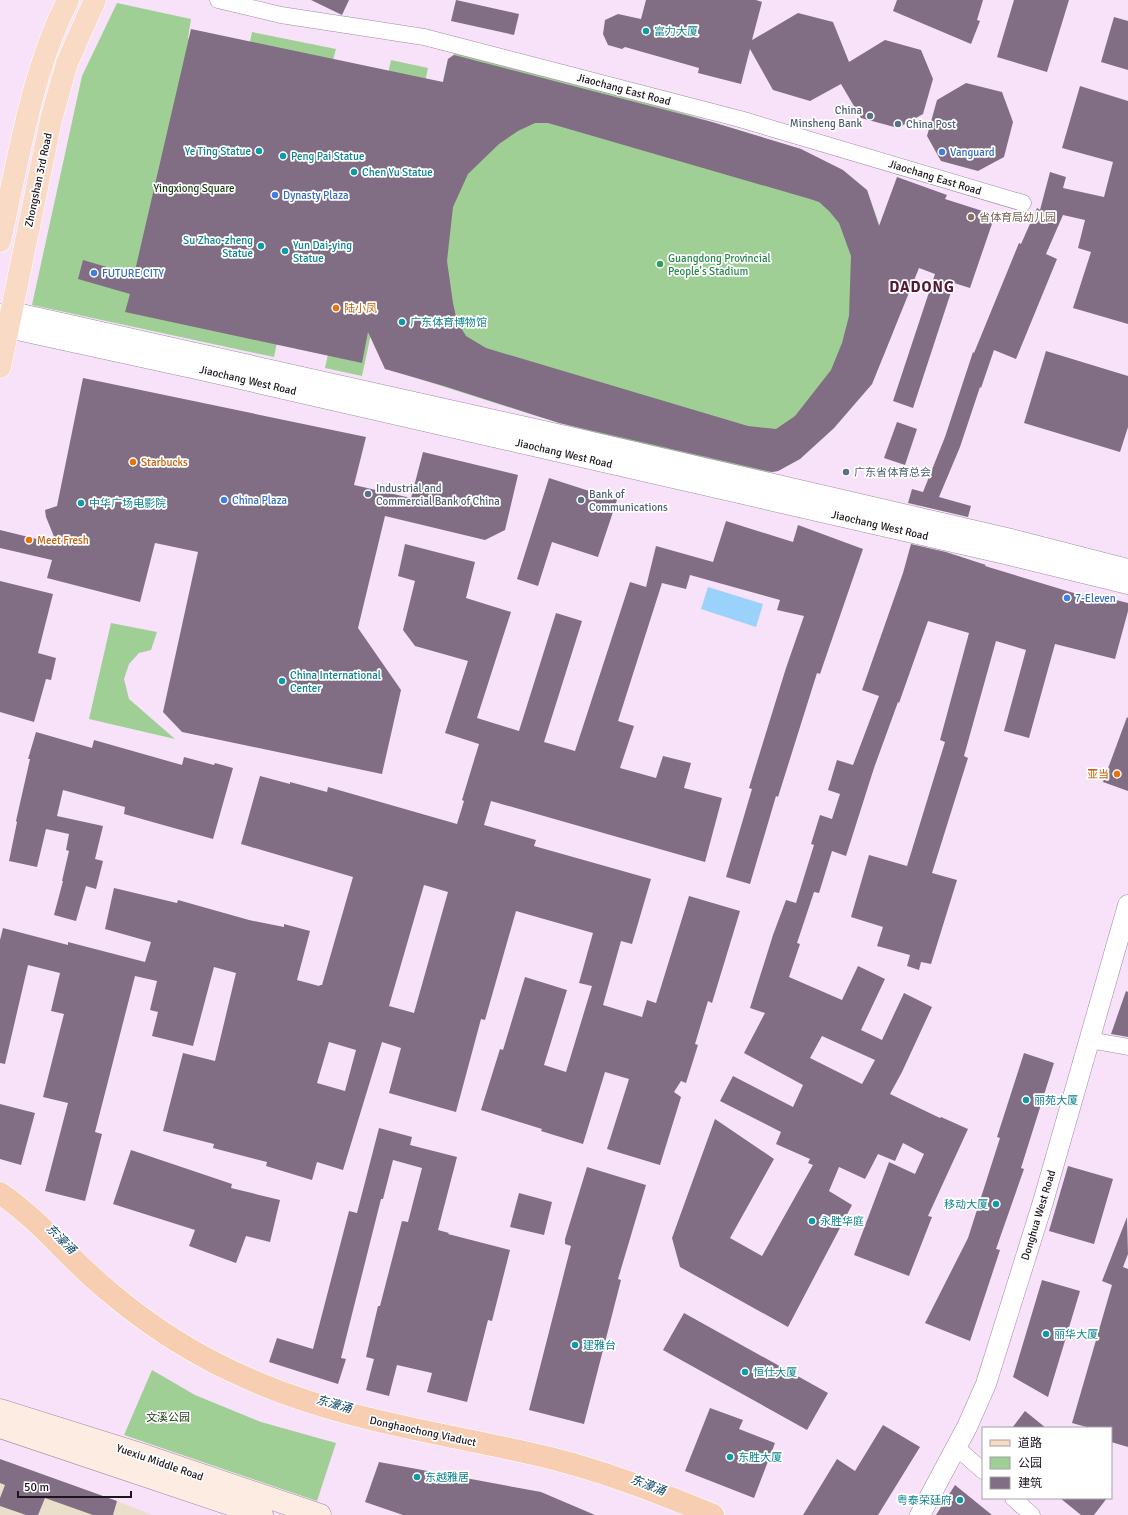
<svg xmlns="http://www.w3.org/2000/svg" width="1128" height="1515" font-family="Signika,'Noto Sans SC',sans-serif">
  <rect width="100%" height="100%" fill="#f7e2fa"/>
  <!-- education -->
  <path fill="#eadfca" d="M0,1459L117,1501L152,1515H0Z"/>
  <!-- green -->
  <g fill="#a0cf96">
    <path d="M117,3L191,19L188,38L198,52L246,61L252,32L336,49L320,108L378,120L391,60L428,68L362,376L325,368L341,294L289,283L274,357L32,305L82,76Z"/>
    <path d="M457,52L603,89L801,149L867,190L884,238L921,253L892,335L872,384L834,428L800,459L778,471L755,474L658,451L533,415L385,368L384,366L414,212L448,59Z"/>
    <path d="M111,623L157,632L151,650L139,653L129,664L124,679L129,699L175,739L89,719Z"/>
    <path d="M152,1370L195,1395L261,1422L336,1443L317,1501L124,1435Z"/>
  </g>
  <!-- water -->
  <path fill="#9ad2fc" d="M708,587L763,604L756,627L701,609Z"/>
  <!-- building -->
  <g fill="#816e84" fill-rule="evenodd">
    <path d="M311,0H349L342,15Z"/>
    <path d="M456,0L519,14L514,35L451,21Z"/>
    <path d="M646,0H756L762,2L752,40L798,13L833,22L849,62L885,40L921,50L933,79L923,114L898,128L861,118L841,84L810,101L773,90L750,49L741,84L698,73L699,68L625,47L622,49L608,45L603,34L605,20L618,14L641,19Z"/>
    <path d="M897,0H983L977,20L980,21L971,44L893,11Z"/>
    <path d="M1014,0H1069L1047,72L997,57Z"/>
    <path d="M1114,17L1128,21V70L1101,62Z"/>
    <path d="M191,29L443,82L448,59L454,55L712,122L801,149L843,170L867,190L879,226L897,177L947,195L945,199L995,215L970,288L954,283L913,408L893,401L935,274L919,268L872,384L834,428L800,459L778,471L772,472L559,423L444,386L385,369L368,332L362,363L125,312L130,294L78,279L83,260L134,275ZM535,123H548L810,199L819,202L829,211L839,223L851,256L849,316L842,343L831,370L795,416L776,429L748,426L486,348L466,336L457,321L453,303L447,261L453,207L468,174L499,144L518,131Z"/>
    <path d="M966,83L1002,92L1013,122L1004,157L978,171L941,161L927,136L937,100Z"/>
    <path d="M1080,86L1128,101V324L1073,308L1091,252L1078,248L1085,220L1063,215L1046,254L1057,259L1016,359L994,350L981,388L980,387L960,447L939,497L971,506L968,517L908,503L912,489L923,492L945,437L973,352L974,353L1019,243L1021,244L1037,208L1040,210L1050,172L1066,177L1063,188L1104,197L1113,162L1062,148Z"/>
    <path d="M1046,351L1128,376V427L1120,452L1024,423Z"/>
    <path d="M83,378L366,437L354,485L411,498L423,452L518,475L505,530L485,540L385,516L358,628L401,690L382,774L182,732L163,712L198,552L155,543L140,602L47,578L52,560L0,548V530L57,544L46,517L45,510L57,506Z"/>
    <path d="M897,422L917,429L905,465L884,458Z"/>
    <path d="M549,478L617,500L598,557L552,542L538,586L517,579Z"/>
    <path d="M726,521L793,542L798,525L863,549L820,674L817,673L778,797L776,796L750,884L726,877L752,789L749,788L786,668L804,616L777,610L780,600L690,575L686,589L662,583L618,721L634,726L620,768L656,778L663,756L691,763L684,788L722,798L705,862L491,801L484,825L536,840L534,846L651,879L632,944L621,941L603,1005L642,1017L647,1000L656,1003L689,896L740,911L712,1003L708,1001L695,1044L698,1045L686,1083L681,1081L674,1092L681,1097L660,1165L607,1149L629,1079L605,1072L583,1144L541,1131L542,1129L481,1110L500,1049L503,1050L525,977L567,990L544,1065L566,1072L592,986L579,983L593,933L516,911L485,1020L481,1019L456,1112L389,1093L401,1048L382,1042L343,1170L317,1162L312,1180L266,1166L267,1162L213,1148L214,1144L163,1131L183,1053L215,1061L236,973L214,967L193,1046L152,1036L158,1012L150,1010L157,981L135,976L95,1132L102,1134L85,1201L45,1191L68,1103L43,1097L64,1014L51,1011L60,973L28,965L5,1064L0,1063V940L3,928L68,945V942L145,962L151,942L105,929L114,888L177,903L178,900L249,920L284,927V924L310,931L297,980L319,986L320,985H322L353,877L241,844L260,776L290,784V782L327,792L328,787L457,824L464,801L462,800L479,744L445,733L468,661L415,646L403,630L415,581L398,576L405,544L475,562L466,598L511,612L477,718L519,731L556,613L582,621L544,742L575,751L630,582L646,587L656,546L713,562ZM424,885L448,892L414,1013L389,1006ZM329,1042L356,1050L345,1091L317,1083Z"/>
    <path d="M911,544L946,552L986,565L985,566L1087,597L1088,593L1128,603V611L1115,659L1055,644L1029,738L1004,731L1026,650L996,641L964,756L968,758L932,873L957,880L931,964L921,962L919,970L907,966L910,955L877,946L883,927L851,917L869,855L907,866L945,742L940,740L969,633L928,621L899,703L898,702L874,768L846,856L832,851L819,893L814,892L797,943L800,944L789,977L842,1000L858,966L885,979L861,1030L882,1040L904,993L932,1007L902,1072L890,1094L940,1118L941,1117L968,1129L928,1216L932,1217L909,1276L854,1255L889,1162L915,1174L924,1154L903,1143L895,1161L878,1154L865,1179L839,1167L829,1191L852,1205L788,1327L680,1267L672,1238L715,1119L774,1159L730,1238L762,1256L813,1165L808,1163L810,1159L776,1144L781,1132L720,1101L733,1076L793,1107L803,1085L744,1053L765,1013L750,1008L773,935L786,900L796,903L814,845L811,844L820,815L832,819L840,794L828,790L837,760L853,765L879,696L862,690L903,573ZM822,1036L875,1060L862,1084L810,1058Z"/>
    <path d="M0,581L53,594L38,653L56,658L51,680L46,679L34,722L0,712Z"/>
    <path d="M1127,717L1128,718V791L1103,782Z"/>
    <path d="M36,732L92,748L94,740L182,765L184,757L214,765L215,763L233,768L213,839L124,814L125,807L63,790L57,816L103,826L95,859L103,861L96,889L86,886L76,921L54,915L63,881H62L69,851L66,850L69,834L46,829L37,867L9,861L17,822L16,821L30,759H28Z"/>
    <path d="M1126,991L1128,992V1037L1111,1034Z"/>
    <path d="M1024,1053L1054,1063L1021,1168L1024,1169L996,1249L1000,1250L970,1341L925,1323L968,1238L1000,1138L997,1137Z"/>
    <path d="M0,1104L35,1113L21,1165L0,1159Z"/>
    <path d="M379,1128L412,1137L410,1145L457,1157L438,1230L449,1233L448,1234L510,1250L492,1321L488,1320L467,1402L427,1392L432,1373L397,1365L389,1396L366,1390L374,1359L366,1357L378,1306H380L402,1221L408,1222L422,1168L393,1160L383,1199H381L341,1358L346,1359L338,1384L269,1362L277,1338L313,1349L349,1211L357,1213Z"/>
    <path d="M131,1150L232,1184L231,1188L280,1200L270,1242L246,1236L236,1263L189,1246L195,1230L113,1204Z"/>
    <path d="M1068,1166L1113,1179L1094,1244L1049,1231Z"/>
    <path d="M587,1167L646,1185L618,1279L621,1280L584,1424L529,1410L571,1246L565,1244V1239Z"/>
    <path d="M519,1193L552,1202L544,1235L510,1227Z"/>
    <path d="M1127,1217L1128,1254L1123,1267L1128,1269V1447L1111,1442V1428H1090L1072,1423L1112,1285L1102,1281Z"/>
    <path d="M1042,1280L1080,1291L1048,1397L1013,1377Z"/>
    <path d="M684,1313L828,1393L807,1430L663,1350Z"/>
    <path d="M710,1408L743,1420L739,1429L775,1443L754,1498L685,1471Z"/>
    <path d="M1025,1411L1046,1428H1012Z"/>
    <path d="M883,1425L920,1447L878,1515H803L837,1459L855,1471Z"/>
    <path d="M0,1459L117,1501L113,1515H93L45,1498L38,1515H26L0,1506V1498L5,1485L0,1483Z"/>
    <path d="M379,1462L541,1492L595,1515H403L365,1502Z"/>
    <path d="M955,1485L992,1515H936Z"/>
    <path d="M1060,1498H1107L1094,1515H1081Z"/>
  </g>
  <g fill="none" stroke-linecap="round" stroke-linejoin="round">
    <!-- minor casing -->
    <g stroke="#9e8aa1" stroke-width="17">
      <g id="minor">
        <path d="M218,0L281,15L424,37L740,119L1023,203"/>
        <path d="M1089,1040L1128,1047"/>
        <path d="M956,1447L983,1471"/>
        <path d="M1013,1498L1032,1515"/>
      </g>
    </g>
    <!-- tertiary casing -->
    <g stroke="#9e8aa1" stroke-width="21">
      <g id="tertiary">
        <path d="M0,314L12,312L566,436L1011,539L1128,569"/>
        <path d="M0,324L8,328L201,370L1005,554L1128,584"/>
        <path d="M920,1515L967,1427L986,1384L1043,1202L1128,905"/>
      </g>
    </g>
    <!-- secondary casing -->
    <g stroke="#9e8aa1" stroke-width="23">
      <g id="secondary">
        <path d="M0,1410L140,1454L320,1515"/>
        <path d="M0,1427L262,1515"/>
      </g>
    </g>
    <!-- primary casing -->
    <g stroke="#fff" stroke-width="23">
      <g id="primary">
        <path d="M0,241C6,213 12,185 18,157C30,103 43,49 68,0"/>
        <path d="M0,367L51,120L67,63L95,0"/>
      </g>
    </g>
    <!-- trunk casing -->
    <g stroke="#fff" stroke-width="23">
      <path id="trunk" d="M0,1193C41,1221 69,1259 107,1290C149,1326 198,1357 249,1379C346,1422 452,1434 554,1459C609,1473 662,1494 713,1515"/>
    </g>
    <!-- minor -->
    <use href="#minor" stroke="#fff" stroke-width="16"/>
    <!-- tertiary -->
    <use href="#tertiary" stroke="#fff" stroke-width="20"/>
    <!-- secondary -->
    <use href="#secondary" stroke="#fcece2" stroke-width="22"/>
    <!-- primary -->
    <use href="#primary" stroke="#f9dac5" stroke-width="22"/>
    <!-- trunk -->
    <use href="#trunk" stroke="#f7ceb2" stroke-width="22"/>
  </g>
  <!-- markers -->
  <g fill="#0f9aa8" stroke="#fff" stroke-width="1.5">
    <circle cx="646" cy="31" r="4"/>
    <circle cx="259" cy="151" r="4"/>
    <circle cx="283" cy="156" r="4"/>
    <circle cx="354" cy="172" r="4"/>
    <circle cx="261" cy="246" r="4"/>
    <circle cx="285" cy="251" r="4"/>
    <circle cx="402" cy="322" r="4"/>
    <circle cx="81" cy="503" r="4"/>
    <circle cx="282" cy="681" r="4"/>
    <circle cx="1026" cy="1100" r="4"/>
    <circle cx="996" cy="1204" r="4"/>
    <circle cx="812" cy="1221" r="4"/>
    <circle cx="1046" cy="1334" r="4"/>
    <circle cx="575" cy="1345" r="4"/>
    <circle cx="745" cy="1372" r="4"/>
    <circle cx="730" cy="1457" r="4"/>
    <circle cx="417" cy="1477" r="4"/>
    <circle cx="960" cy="1500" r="4"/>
  </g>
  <g fill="#5c6f8a" stroke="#fff" stroke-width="1.5">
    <circle cx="870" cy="116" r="4"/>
    <circle cx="898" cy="124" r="4"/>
    <circle cx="846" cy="472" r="4"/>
    <circle cx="368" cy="494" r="4"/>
    <circle cx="581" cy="500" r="4"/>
  </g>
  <g fill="#3f7fe0" stroke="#fff" stroke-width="1.5">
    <circle cx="942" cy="152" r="4"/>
    <circle cx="275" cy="195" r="4"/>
    <circle cx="94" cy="273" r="4"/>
    <circle cx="224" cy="500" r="4"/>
    <circle cx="1067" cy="598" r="4"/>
  </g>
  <circle fill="#8d6e63" stroke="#fff" stroke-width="1.5" cx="971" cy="217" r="4"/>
  <circle fill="#2e9e5b" stroke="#fff" stroke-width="1.5" cx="660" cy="264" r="4"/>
  <g fill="#e8710a" stroke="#fff" stroke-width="1.5">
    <circle cx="336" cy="308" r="4"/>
    <circle cx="133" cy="462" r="4"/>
    <circle cx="29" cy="540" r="4"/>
    <circle cx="1117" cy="774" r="4"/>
  </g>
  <g text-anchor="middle" stroke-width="3.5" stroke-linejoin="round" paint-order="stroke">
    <!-- culture labels -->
    <g font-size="11" fill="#0d838f" stroke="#fff" text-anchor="start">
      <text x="654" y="35">富力大厦</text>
      <text x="251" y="155" text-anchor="end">Ye Ting Statue</text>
      <text x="291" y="160">Peng Pai Statue</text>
      <text x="362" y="176">Chen Yu Statue</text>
      <text x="253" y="244" text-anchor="end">Su Zhao-zheng<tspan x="253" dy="13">Statue</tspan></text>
      <text x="293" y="249">Yun Dai-ying<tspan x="293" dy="13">Statue</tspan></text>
      <text x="410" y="326">广东体育博物馆</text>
      <text x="89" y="507">中华广场电影院</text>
      <text x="290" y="679">China International<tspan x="290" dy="13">Center</tspan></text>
      <text x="1034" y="1104">丽苑大厦</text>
      <text x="988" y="1208" text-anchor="end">移动大厦</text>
      <text x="820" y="1225">永胜华庭</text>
      <text x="1054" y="1338">丽华大厦</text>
      <text x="583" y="1349">建雅台</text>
      <text x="753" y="1376">恒仕大厦</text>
      <text x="738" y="1461">东胜大厦</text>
      <text x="425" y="1481">东越雅居</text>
      <text x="952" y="1504" text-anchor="end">粤泰荣廷府</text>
    </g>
    <!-- street labels -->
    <g font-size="11" fill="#1c151d" stroke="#fff">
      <text transform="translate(624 89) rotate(15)" y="4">Jiaochang East Road</text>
      <text transform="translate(935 177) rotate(17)" y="4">Jiaochang East Road</text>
      <text transform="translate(38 180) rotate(-78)" y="4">Zhongshan 3rd Road</text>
      <text transform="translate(248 380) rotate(13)" y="4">Jiaochang West Road</text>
      <text transform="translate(564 453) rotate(13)" y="4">Jiaochang West Road</text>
      <text transform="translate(880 525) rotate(13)" y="4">Jiaochang West Road</text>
      <text transform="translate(1038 1215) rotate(-73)" y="4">Donghua West Road</text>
      <text transform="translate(423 1431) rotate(12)" y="4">Donghaochong Viaduct</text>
      <text transform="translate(160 1462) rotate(19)" y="4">Yuexiu Middle Road</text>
    </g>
    <!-- service labels -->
    <g font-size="11" fill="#4e5e75" stroke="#fff" text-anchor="start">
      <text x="862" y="114" text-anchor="end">China<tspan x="862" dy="13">Minsheng Bank</tspan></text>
      <text x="906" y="128">China Post</text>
      <text x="854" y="476">广东省体育总会</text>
      <text x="376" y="492">Industrial and<tspan x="376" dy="13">Commercial Bank of China</tspan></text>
      <text x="589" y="498">Bank of<tspan x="589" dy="13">Communications</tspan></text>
    </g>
    <!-- shop labels -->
    <g font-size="11" fill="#366cbe" stroke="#fff" text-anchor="start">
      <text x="950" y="156">Vanguard</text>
      <text x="283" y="199">Dynasty Plaza</text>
      <text x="102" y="277">FUTURE CITY</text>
      <text x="232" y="504">China Plaza</text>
      <text x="1075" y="602">7-Eleven</text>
    </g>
    <!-- park labels -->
    <g font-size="11" fill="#173a0f" stroke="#fff">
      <text x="194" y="192">Yingxiong Square</text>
      <text x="168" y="1421">文溪公园</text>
    </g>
    <!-- education labels -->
    <g font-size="11" fill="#785e54" stroke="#fff" text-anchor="start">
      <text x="979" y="221">省体育局幼儿园</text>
    </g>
    <!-- leisure labels -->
    <g font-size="11" fill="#27864d" stroke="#fff" text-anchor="start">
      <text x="668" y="262">Guangdong Provincial<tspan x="668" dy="13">People's Stadium</tspan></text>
    </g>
    <!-- food labels -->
    <g font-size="11" fill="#c56008" stroke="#fff" text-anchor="start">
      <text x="344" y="312">陆小凤</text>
      <text x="141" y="466">Starbucks</text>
      <text x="37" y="544">Meet Fresh</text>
      <text x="1109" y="778" text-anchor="end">亚当</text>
    </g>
    <!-- water labels -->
    <g font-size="12" font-style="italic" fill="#003c5d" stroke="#fff">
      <text transform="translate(61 1239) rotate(45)" y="4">东濠涌</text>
      <text transform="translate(334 1404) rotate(16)" y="4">东濠涌</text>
      <text transform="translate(648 1485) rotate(21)" y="4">东濠涌</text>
    </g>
    <!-- district labels -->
    <g font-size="15" font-weight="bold" letter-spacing="1" fill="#571737" stroke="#fff">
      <text x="922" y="292">DADONG</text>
    </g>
  </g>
  <!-- legend -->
  <rect x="982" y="1427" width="130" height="72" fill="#ffffff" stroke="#a4a1a5"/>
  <rect x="990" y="1440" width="20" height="6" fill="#f9dac5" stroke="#a4a1a5"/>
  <text x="1018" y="1447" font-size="12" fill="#1c151d">道路</text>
  <rect x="990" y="1457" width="20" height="12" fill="#a0cf96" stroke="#a4a1a5"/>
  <text x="1018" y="1467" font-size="12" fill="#1c151d">公园</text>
  <rect x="990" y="1477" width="20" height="12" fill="#816e84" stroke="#a4a1a5"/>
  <text x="1018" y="1487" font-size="12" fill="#1c151d">建筑</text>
  <!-- scale -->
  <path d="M18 1491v6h113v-6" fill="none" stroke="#1c151d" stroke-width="2"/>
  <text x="24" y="1491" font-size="12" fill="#1c151d" stroke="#ffffff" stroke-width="3" paint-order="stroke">50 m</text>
</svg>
